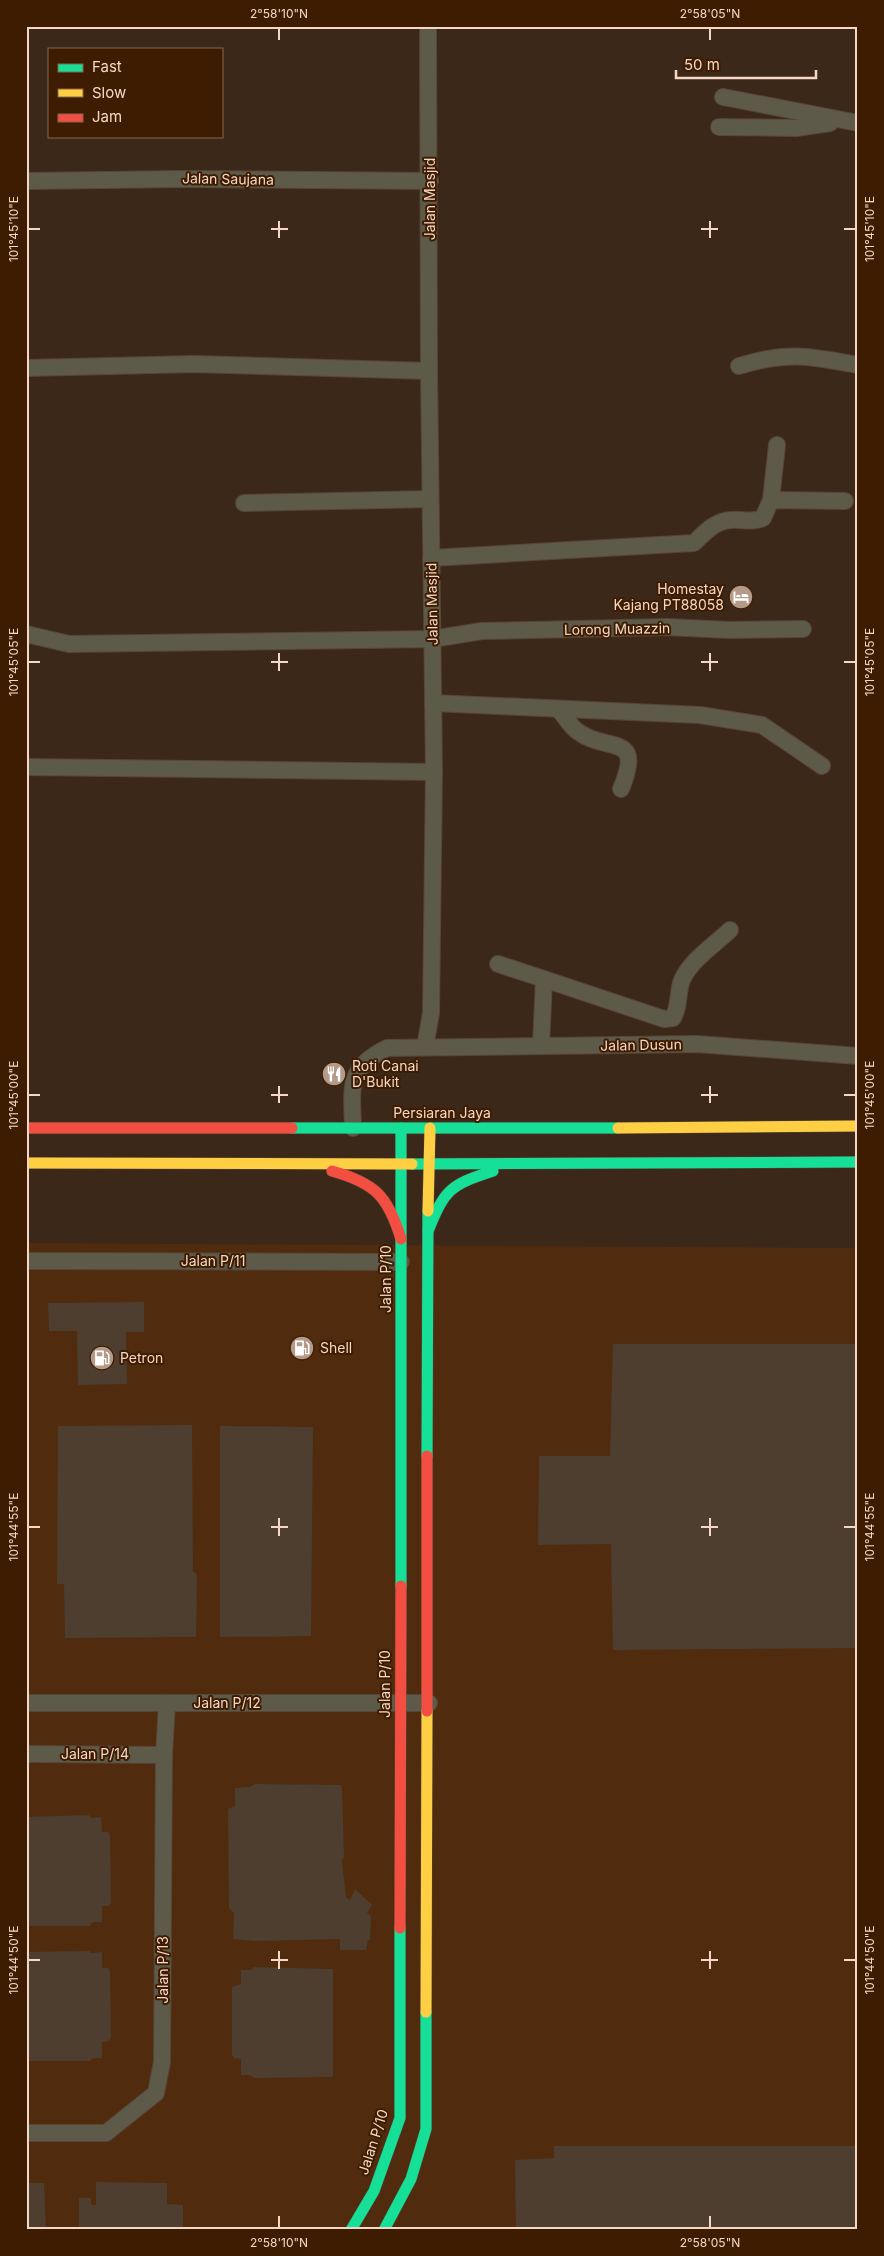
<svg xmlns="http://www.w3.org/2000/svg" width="884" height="2256" font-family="Inter,sans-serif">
  <rect width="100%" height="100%" fill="#3c2819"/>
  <!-- built -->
  <path fill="#512b0d" d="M26,1243L858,1248V2230H26Z"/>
  <!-- building -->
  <g fill="#4d3e30">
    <path d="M144,1302V1332H126L127,1384L78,1385L77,1331H49L48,1303Z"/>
    <path d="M613,1344H858V1648L613,1650L611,1544L538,1545L539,1456H610Z"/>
    <path d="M192,1425L193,1571L197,1574L196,1637L65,1638L64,1584H57L58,1426Z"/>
    <path d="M220,1426L313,1427L311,1636L220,1637Z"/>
    <path d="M255,1784L340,1785L342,1786L344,1856L342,1861L346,1898L350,1900L355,1889L372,1905L367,1913L371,1916L370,1941L368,1940L366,1950H340V1939L254,1941L233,1939L234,1913L229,1908L228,1809L235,1806V1788L250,1787Z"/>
    <path d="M89,1815L91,1818L101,1817L102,1832H108L110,1834L111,1903L109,1906H102V1922H93L90,1926H26V1817Z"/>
    <path d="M89,1951L92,1953L102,1952V1968H108L110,1970L111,2038L109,2041L102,2042V2058H93L90,2061H26V1952Z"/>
    <path d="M254,1967L333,1969V2077L254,2078L250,2075H241V2059L234,2058L232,2055V1987L241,1984V1970H251Z"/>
    <path d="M554,2146H858V2230H516L515,2160L554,2158Z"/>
    <path d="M96,2182L167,2183V2204L183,2205V2230H79V2198H91V2205H96Z"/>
    <path d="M26,2183H44L46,2230H26Z"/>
  </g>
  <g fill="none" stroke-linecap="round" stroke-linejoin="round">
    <!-- street casing -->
    <g stroke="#574537" stroke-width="18">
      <g id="street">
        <path d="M723,97L858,123"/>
        <path d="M719,127L796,128L830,123"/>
        <path d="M26,181L182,179L430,181"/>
        <path d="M739,366C787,351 810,356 858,365"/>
        <path d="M26,368L194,364L429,371"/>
        <path d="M771,500L777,445"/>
        <path d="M244,503L430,499"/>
        <path d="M431,558L694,543C705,532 715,521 731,520C743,519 752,523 763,518L771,500L845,501"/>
        <path d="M26,634L69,644L432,639L482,631L667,627L729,630L803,629"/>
        <path d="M433,703L700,715L762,725L822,766"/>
        <path d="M559,710C565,716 570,726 577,731C607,754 645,731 621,789"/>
        <path d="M26,767L434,772"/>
        <path d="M498,964L544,979"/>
        <path d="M541,1046L544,979L664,1019L673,1018C680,1006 677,993 682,980C691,960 714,945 730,930"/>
        <path d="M425,1047L431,1013L434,772L429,371L428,26"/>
        <path d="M353,1128C352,1088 346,1068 387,1048L697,1044L858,1056"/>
        <path d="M26,1261L401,1262"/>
        <path d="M26,1703H429"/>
        <path d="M26,1754L164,1755"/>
        <path d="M26,2133H106L156,2093L162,2062L164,1755L167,1703"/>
      </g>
    </g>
    <!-- fast casing -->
    <g stroke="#574537" stroke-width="12">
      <g id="fast">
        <path d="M292,1128H618"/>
        <path d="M412,1164L858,1162"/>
        <path d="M428,1231C445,1189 450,1185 493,1171"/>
        <path d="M427,1456L428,1211"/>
        <path d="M401,1586V1128"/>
        <path d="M351,2230L374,2191L400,2118V1928"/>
        <path d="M384,2230L411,2179L426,2129V2012"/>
      </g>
    </g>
    <!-- slow casing -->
    <g stroke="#574537" stroke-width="12">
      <g id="slow">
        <path d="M618,1128L858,1126"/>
        <path d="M26,1163L412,1164"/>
        <path d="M428,1211L430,1128"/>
        <path d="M426,2012L427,1711"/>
      </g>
    </g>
    <!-- jam casing -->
    <g stroke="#574537" stroke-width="12">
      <g id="jam">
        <path d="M26,1128H292"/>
        <path d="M332,1171C375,1183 388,1196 401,1239"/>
        <path d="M427,1711V1456"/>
        <path d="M400,1928L401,1586"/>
      </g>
    </g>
    <!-- street -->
    <use href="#street" stroke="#5d5a49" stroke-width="16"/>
    <!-- fast -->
    <use href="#fast" stroke="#16e098" stroke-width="11"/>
    <!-- slow -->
    <use href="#slow" stroke="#ffcf43" stroke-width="11"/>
    <!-- jam -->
    <use href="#jam" stroke="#f24e42" stroke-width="11"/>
  </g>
  <!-- ticks -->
  <path fill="none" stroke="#f4d7c4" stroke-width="2" d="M279,28V40M710,28V40M279,221V238M710,221V238M28,229H40M271,229H288M701,229H718M844,229H856M279,653V671M710,653V671M28,662H40M271,662H288M701,662H718M844,662H856M279,1086V1103M710,1086V1103M28,1095H40M271,1095H288M701,1095H718M844,1095H856M279,1518V1536M710,1518V1536M28,1527H40M271,1527H288M701,1527H718M844,1527H856M279,1951V1969M710,1951V1969M28,1960H40M271,1960H288M701,1960H718M844,1960H856M279,2216V2228M710,2216V2228"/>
  <!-- icons -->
  <defs>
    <g id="hotel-disc" transform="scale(1.25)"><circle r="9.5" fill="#b49a88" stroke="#3e1c01"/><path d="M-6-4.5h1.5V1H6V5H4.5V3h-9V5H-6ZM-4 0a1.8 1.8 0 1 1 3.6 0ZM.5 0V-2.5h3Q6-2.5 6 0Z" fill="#fff"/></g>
    <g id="restaurant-disc" transform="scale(1.25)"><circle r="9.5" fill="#b49a88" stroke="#3e1c01"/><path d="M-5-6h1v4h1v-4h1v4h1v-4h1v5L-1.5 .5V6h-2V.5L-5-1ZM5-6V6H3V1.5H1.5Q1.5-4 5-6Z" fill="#fff"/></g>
    <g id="fuel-disc" transform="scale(1.25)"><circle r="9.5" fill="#b49a88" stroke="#3e1c01"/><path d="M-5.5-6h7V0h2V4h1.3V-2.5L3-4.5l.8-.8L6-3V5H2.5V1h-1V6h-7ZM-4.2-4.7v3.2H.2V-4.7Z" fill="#fff"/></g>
  </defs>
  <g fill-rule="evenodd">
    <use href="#hotel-disc" x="741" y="597"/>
    <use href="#restaurant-disc" x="334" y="1074"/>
    <use href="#fuel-disc" x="302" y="1348"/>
    <use href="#fuel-disc" x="102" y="1358"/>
  </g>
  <g text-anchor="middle" stroke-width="4" stroke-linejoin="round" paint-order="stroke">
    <!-- street labels -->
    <g font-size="14" fill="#f4d7c4" stroke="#3e1c01">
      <text transform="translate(228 179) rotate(1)" y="5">Jalan Saujana</text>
      <text transform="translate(430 199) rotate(-90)" y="5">Jalan Masjid</text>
      <text transform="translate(432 604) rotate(-91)" y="5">Jalan Masjid</text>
      <text transform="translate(617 629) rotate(-1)" y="5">Lorong Muazzin</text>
      <text transform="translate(641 1045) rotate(-1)" y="5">Jalan Dusun</text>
      <text x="442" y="1118">Persiaran Jaya</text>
      <text x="213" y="1266">Jalan P/11</text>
      <text transform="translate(386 1279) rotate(-90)" y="5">Jalan P/10</text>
      <text transform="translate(385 1684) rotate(-90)" y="5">Jalan P/10</text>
      <text x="227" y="1708">Jalan P/12</text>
      <text x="95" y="1759">Jalan P/14</text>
      <text transform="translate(163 1970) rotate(-90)" y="5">Jalan P/13</text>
      <text transform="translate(373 2142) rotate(-72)" y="5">Jalan P/10</text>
    </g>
    <!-- poi labels -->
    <g font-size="14" fill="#f4d7c4" stroke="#3e1c01" text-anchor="start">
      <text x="724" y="594" text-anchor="end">Homestay<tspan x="724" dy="16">Kajang PT88058</tspan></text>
      <text x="352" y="1071">Roti Canai<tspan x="352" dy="16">D'Bukit</tspan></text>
      <text x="320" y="1353">Shell</text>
      <text x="120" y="1363">Petron</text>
    </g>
  </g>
  <!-- border -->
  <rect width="884" height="2256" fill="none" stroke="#3e1c01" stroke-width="55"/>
  <!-- legend -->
  <rect x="48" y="48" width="175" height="90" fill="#3e1c01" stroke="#87674f"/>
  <rect x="58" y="64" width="25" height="8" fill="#16e098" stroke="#87674f"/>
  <text x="92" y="72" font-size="15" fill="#f4d7c4">Fast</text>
  <rect x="58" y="89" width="25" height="8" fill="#ffcf43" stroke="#87674f"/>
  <text x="92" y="98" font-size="15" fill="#f4d7c4">Slow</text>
  <rect x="58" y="114" width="25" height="8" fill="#f24e42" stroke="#87674f"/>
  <text x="92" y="122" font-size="15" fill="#f4d7c4">Jam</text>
  <!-- scale -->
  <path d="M676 70v8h140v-8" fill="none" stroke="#f4d7c4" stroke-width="2.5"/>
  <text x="684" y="70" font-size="15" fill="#f4d7c4" stroke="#3e1c01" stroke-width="4" paint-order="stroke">50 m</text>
  <rect x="28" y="28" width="828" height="2200" fill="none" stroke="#f4d7c4" stroke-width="2"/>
  <g font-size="12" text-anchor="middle" fill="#f4d7c4">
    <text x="279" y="18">2°58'10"N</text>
    <text x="710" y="18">2°58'05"N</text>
    <text transform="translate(870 229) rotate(-90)" y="4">101°45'10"E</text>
    <text transform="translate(14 229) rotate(-90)" y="4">101°45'10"E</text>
    <text transform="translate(870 662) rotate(-90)" y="4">101°45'05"E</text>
    <text transform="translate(14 662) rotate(-90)" y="4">101°45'05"E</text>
    <text transform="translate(870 1095) rotate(-90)" y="4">101°45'00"E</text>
    <text transform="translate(14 1095) rotate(-90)" y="4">101°45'00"E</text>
    <text transform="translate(14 1527) rotate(-90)" y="4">101°44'55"E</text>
    <text transform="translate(870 1527) rotate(-90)" y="4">101°44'55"E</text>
    <text transform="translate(14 1960) rotate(-90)" y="4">101°44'50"E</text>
    <text transform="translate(870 1960) rotate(-90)" y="4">101°44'50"E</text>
    <text x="279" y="2247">2°58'10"N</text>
    <text x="710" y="2247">2°58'05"N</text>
  </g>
</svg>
